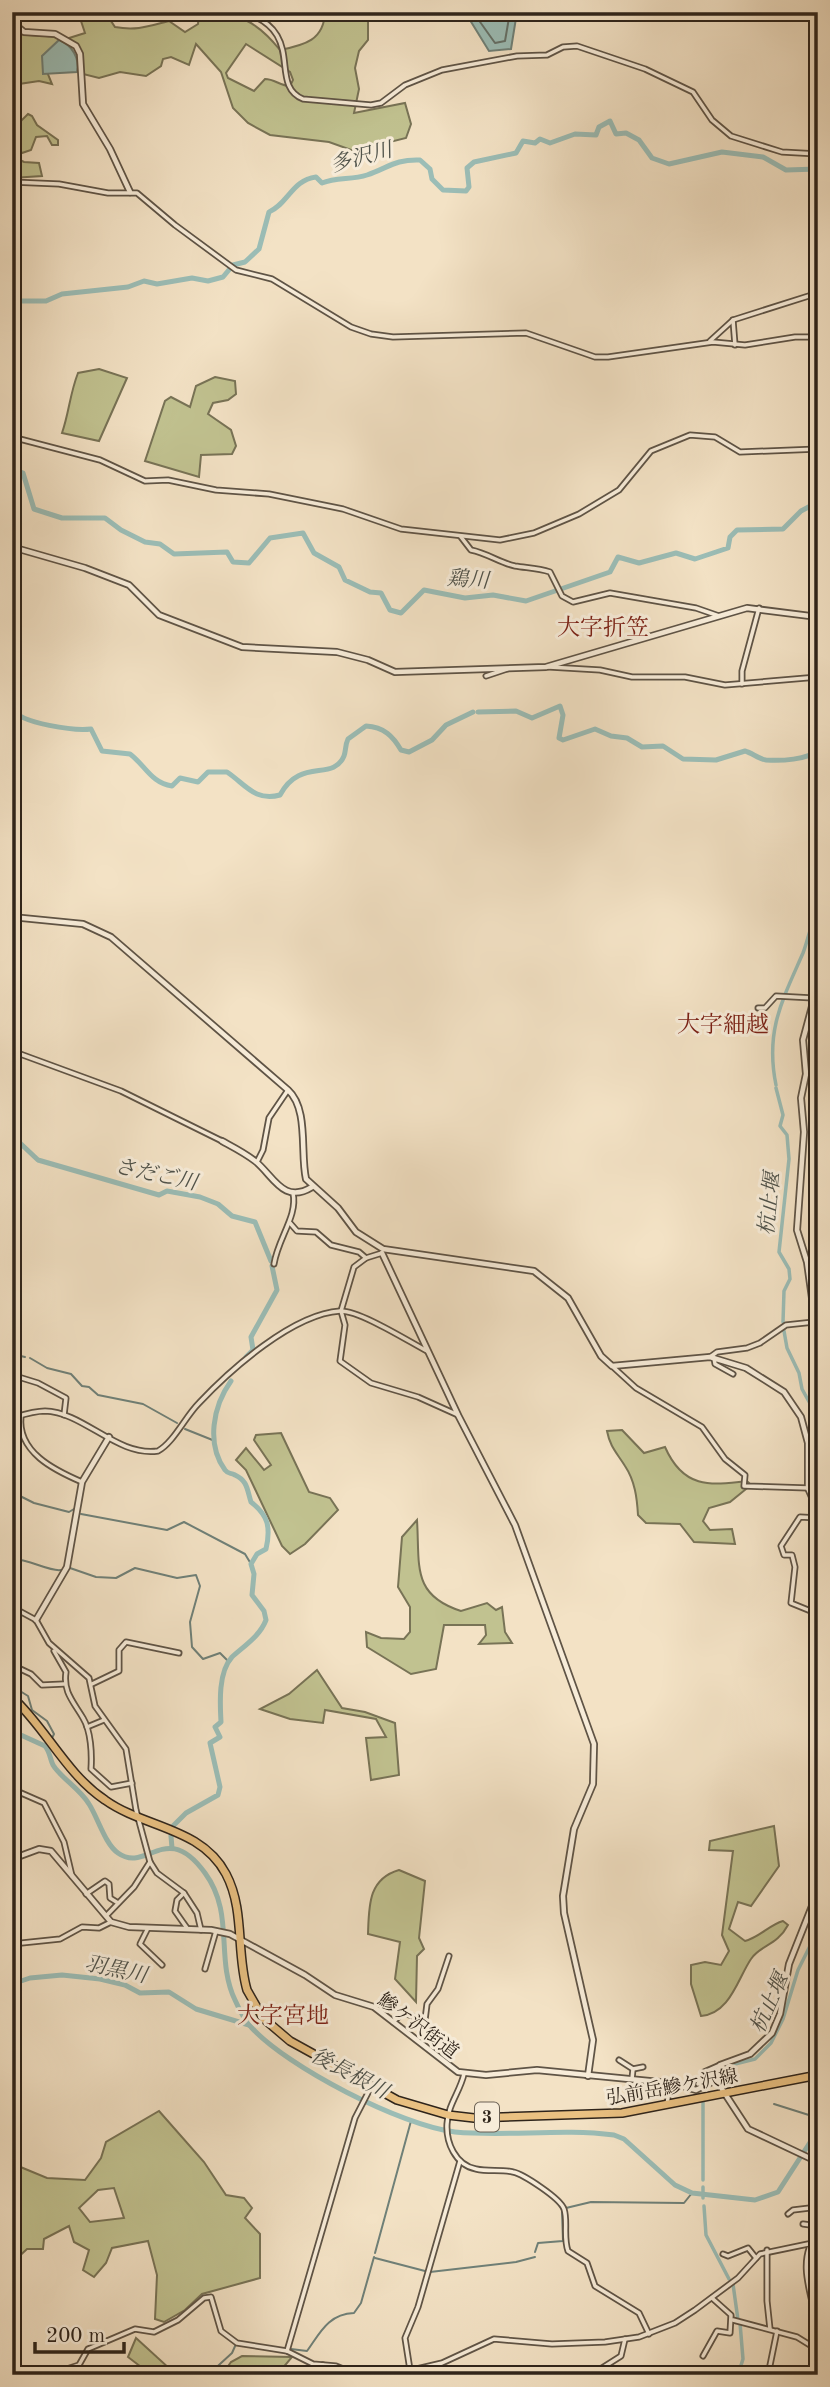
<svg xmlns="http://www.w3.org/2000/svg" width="830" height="2387" font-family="'Old Standard TT','Noto Serif JP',serif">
  <rect width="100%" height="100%" fill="#f3e2c5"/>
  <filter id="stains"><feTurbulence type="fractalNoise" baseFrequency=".00286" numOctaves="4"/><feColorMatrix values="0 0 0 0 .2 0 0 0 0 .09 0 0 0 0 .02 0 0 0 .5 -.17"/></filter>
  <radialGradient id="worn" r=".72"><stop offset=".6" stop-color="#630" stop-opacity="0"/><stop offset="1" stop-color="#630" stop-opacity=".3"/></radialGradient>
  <!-- green -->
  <g fill="#c1c290" stroke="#787356" stroke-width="2" fill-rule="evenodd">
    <path d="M78,12H105L115,27C137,31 149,26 169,21L185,32L198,24L199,12C237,12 256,20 280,50C305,45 324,40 325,12H368V40L359,51L355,68L359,89L354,113L405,103L411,124L406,138L354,151L329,142L270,135L248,123L233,108L221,72L196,44L189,65L171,57L163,59L161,66L146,76L120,72L99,78L83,74L81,51L69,38L85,33ZM246,44L290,72L293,80L290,86C280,86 275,79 265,79L254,91L228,78L226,73Z"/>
    <path d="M12,26L29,35L63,37L65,42L45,67L52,84L39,81L12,85Z"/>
    <path d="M28,114L32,116L37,125L58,140V145H52L47,136L36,137L31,150L22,153L12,142V119L21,121Z"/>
    <path d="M12,156L24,162L39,163L42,176L12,178Z"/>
    <path d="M99,369L127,378L99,441L62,433C69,413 70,393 78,373Z"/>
    <path d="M215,377L235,381L236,394L228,400L213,403L208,414L231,430L236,446L232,454L201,455L199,477L145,461L165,401L171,397L190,407L196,386Z"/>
    <path d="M622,1430L644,1453L665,1447C683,1488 709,1486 747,1481L751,1485L730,1502L709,1508L703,1521L710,1530L732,1529L735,1544L694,1542L680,1524L646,1523L638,1515C637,1498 635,1481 625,1466C617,1453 610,1447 607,1431Z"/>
    <path d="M281,1433L309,1492L330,1498L338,1510L305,1544L290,1554L282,1546L246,1470L236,1460L246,1448L264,1470L271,1465L254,1440L256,1435Z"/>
    <path d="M417,1520C420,1565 411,1595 461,1611L487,1603L496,1610L502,1607L505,1632L512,1643L479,1644L486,1635L485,1625H444L436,1669L411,1674L367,1647L366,1632L381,1638L404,1639L410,1632V1607L398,1587L402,1537Z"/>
    <path d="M317,1670L342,1708L365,1712L395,1723L399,1775L371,1780L366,1738L386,1737L376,1719L325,1710L323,1723L290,1719L260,1709L289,1694Z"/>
    <path d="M774,1826L779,1866L751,1906L738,1902L729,1929L745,1941C760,1937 769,1925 783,1921L788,1925C777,1946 760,1945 751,1959C738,1978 730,2014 701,2016L691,1984V1965L705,1962L721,1965L729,1951L722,1935L733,1851L709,1850L710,1841Z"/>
    <path d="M399,1870L425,1881L419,1938L424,1949L417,1956L416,2002L395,1979L400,1942L368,1934C369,1906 368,1879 399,1870Z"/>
    <path d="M159,2111L204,2162L226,2195L244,2198L252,2208L245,2218L260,2234V2278L202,2294L185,2310L164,2322L155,2319L157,2275L148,2241L112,2248L106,2263L94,2277L83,2270L89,2250L74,2242L69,2226L44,2239L43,2249H27L12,2263V2170L18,2166L47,2178L85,2180L101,2158L106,2142ZM114,2188L124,2218L90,2222L79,2208L98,2190Z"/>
    <path d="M136,2338L170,2369L165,2375H139L145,2370L128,2357Z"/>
    <path d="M242,2356L292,2357L277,2375H222L231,2362Z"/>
  </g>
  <!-- water -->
  <g fill="#9bbdb6" stroke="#6f8078" stroke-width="2">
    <path d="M465,12H517L511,49L489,51Z"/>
    <path d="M59,40C72,45 80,58 77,72L43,74L42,56Z"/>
  </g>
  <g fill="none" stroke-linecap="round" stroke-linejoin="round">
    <!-- shore -->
    <path stroke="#647068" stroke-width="2" d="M473,12L495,43L505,41L510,12"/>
    <!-- stream -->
    <g stroke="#6f8078" stroke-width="2">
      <path d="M12,1354L25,1357"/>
      <path d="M30,1358L47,1368L71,1374L82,1386L89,1387L98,1395L143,1404L177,1423"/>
      <path d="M185,1429L215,1441"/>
      <path d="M12,1492L34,1503L69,1512L74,1509"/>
      <path d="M81,1514L167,1530L184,1522L245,1554L251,1564"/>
      <path d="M12,1559C30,1559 49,1572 61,1570"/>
      <path d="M70,1568L96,1577L116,1578L135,1568L177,1578L196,1575L200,1586L190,1622L192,1647L203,1659L220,1653L229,1662"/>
      <path d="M12,1686L28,1696L32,1710L47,1721L54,1734L52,1738"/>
      <path d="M774,2104L812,2116"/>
      <path d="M566,2208L591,2202L684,2203L692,2193"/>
      <path d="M535,2252L538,2243L563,2241L562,2211"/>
      <path d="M375,2253L411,2121"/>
      <path d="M375,2258L425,2271"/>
      <path d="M430,2272L516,2262L535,2257"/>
      <path d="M276,2348H285"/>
      <path d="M291,2349L307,2351C320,2333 328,2314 354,2313L361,2303L374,2257"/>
      <path d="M208,2375L232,2353L236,2344"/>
    </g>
    <!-- canal -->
    <g stroke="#9bbdb6" stroke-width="3.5">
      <path d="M776,1085C765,1031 782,1001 803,953C808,940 810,925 818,912"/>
      <path d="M776,1088L783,1115L780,1126L787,1135L789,1159L779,1252L789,1269L790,1279L784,1291L783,1322"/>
      <path d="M784,1331L787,1348L799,1373L802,1389L818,1418"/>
      <path d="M727,2066L755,2059L771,2043L783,2019L798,1970L818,1930"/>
      <path d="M702,2085L713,2070"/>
      <path d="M703,2180V2102"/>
      <path d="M703,2187V2198"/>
      <path d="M704,2206L706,2235L729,2279"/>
      <path d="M733,2284L738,2320"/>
      <path d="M738,2375L743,2359L740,2323"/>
    </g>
    <!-- river -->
    <g stroke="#9bbdb6" stroke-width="5">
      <path d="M12,301H46L62,294L128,287L144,281L157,284L192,278L208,281L223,277L233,265L245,262L259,249L269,212C288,204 292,180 316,177L322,183C336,177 352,180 367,175C388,168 395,159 420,160L430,169L432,179L443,190L466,191L469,187L467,168L474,162L516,153L523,141L535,143L540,139L550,143L575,134L596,135L599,127L610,121L616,134L626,133L639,140L652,158L669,164L722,152L763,157L786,170L818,169"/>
      <path d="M12,477L18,471L23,473L34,509L62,518H105L121,530L145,542L160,544L174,554L227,552L233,562L249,563L270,538L303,533L314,553L339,567L345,580L370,592L381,593L390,610L401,613L424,590L465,598L493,595L526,601L610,572L618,557L639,563L676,553L695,559L728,548L730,537L737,530L783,529L801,511L818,502"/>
      <path d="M12,709C21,724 76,731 91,729L102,751L130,754C145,765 151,783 172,786L180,778L198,782L208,772H227C245,784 255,802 280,795C300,757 333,782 344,756C346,751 345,745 348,739L366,726C384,727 393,736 401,750L409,752L432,740L446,725L473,712"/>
      <path d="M478,712L516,711L532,718L560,706L563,715L559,738L563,740L595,729L611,736L627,738L642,747L663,746L683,759L716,760L745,751C752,753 759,759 766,760C780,761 808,760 818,750"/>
      <path d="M15,1152L21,1144L38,1160L159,1195L167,1191L200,1197L218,1204L232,1216L255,1222L271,1261"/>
      <path d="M246,1357L253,1350L251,1337L277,1290L272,1266"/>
      <path d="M12,1731L45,1746C50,1752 50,1759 53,1765C60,1777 80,1789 89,1804C98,1818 105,1844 118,1853C147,1874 166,1819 205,1873C235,1914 215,1958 235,2000C239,2009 244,2020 251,2027C287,2067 402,2126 455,2132C508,2137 561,2128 614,2135L624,2139L675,2185L692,2193L755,2200L778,2192L818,2130"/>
      <path d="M173,1826L186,1813L218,1795L220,1787L210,1743L220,1737L215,1727L221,1722C220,1704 218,1672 232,1657C244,1646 260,1636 266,1620L264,1611L252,1595L254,1574L251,1564L257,1554L266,1549C271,1527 268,1515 251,1502C247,1490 248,1481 235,1475C230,1472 229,1475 225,1470C206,1444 213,1406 231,1381"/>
      <path d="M171,1836L172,1848"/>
      <path d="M12,1984L30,1978L62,1975L100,1979L125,1985L140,1993L169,1992L196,2009L249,2025"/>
    </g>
    <!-- minor casing -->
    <g stroke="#5f5446" stroke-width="7">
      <g id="minor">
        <path d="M243,12C308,32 267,84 303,99L371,105L381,103L405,85L442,70L517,56L547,55L563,47L577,46L645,69L693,92L712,120L731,136L782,152L818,154"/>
        <path d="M12,182L59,184L108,193H137L175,225L236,270L272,279L351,327L371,334L393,337L526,333L595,357H608L713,342L745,345L795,337H818"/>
        <path d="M733,320L735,345"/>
        <path d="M710,341L733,320L818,293"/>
        <path d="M12,437L100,460L145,481L168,480L216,490L269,494L343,509L401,529L500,540L534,533L579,514L619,490L651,451L690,435L715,437L740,452L818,449"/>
        <path d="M461,537L471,550C487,553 500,563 515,566C527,568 538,568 550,572L562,596L573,602L610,593L696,608L719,616"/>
        <path d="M549,667L600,670L632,677H685L725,685L818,677"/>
        <path d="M486,676L507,669"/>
        <path d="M742,684V671L759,608"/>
        <path d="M758,1008H765L776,996L813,998"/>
        <path d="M12,1051L121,1091L222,1141"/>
        <path d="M257,1162L263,1150L269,1118L288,1090"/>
        <path d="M290,1223L297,1231L316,1232L331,1245L359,1252L366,1258"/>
        <path d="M382,1253L366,1258L354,1267L341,1311L345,1325L340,1361L371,1383L418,1397L458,1415"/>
        <path d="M274,1264C278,1238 298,1216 293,1193"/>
        <path d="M710,1357L717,1352L747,1348L760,1343L786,1325L814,1322"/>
        <path d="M714,1358L715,1364L733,1374"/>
        <path d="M612,1366L636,1388L702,1427L725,1459L745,1475L744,1486L808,1488"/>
        <path d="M12,1375L38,1383L66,1398L64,1415"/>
        <path d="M21,1416C17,1452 54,1470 82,1482"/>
        <path d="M12,1418C22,1415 34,1411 45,1411C84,1412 117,1457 158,1451C174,1442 185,1417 199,1403C231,1369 293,1314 340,1311C359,1310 408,1341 427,1351"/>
        <path d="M808,1443L818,1442"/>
        <path d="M818,1518L800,1517L781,1546L784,1555H792L795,1567L791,1603L818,1614"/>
        <path d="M12,1607L36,1620L49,1643L89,1678L95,1706L126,1749L136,1810L150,1862L157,1873L184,1893L197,1913L201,1930"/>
        <path d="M54,1651L66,1672C63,1692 73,1701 83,1718C91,1731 92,1754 91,1769L111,1787L132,1783"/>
        <path d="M12,1665L31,1674L42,1685L64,1684"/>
        <path d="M92,1684L119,1671V1650L126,1642L179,1653"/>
        <path d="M87,1727L104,1720"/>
        <path d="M12,1789L44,1803L64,1842L72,1876"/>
        <path d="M184,1893L177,1900L175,1911L187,1928"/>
        <path d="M86,1894L105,1881L109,1884L110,1898L118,1903"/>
        <path d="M106,1916L134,1887L150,1862"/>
        <path d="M148,1928L140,1944L162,1965"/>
        <path d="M12,1944L60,1939L82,1927L99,1928L111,1922"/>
        <path d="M205,1969L216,1931"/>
        <path d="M393,2022L403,2013L425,2020L427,2004L438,1989L449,1956"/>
        <path d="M619,2060L633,2069L632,2079"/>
        <path d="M633,2069L643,2067"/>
        <path d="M464,2074C460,2092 448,2104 447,2124C446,2142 455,2165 476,2169C488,2172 501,2169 513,2172C523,2174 560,2198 564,2209C568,2221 563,2237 568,2251L587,2263L595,2286L639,2313L649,2334"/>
        <path d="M698,2084L704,2072L720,2065"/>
        <path d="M667,2105L670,2083"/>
        <path d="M788,2214L793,2210L818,2207"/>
        <path d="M803,2224L818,2226"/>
        <path d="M818,2234C795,2258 812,2297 818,2326"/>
        <path d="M767,2250V2301L770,2329"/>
        <path d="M723,2254L728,2256L748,2248L756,2258"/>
        <path d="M733,2320L797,2337L818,2350"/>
        <path d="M287,2351L355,2118L371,2087"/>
        <path d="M703,2356L717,2331L730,2333L731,2315L712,2298"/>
        <path d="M410,2370L405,2338L418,2307L460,2161"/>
        <path d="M48,2375L79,2365L88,2349L135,2329L154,2332L178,2320L204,2298L211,2297L221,2331L237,2343L287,2351L313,2364L336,2366L358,2375"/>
        <path d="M318,2375L323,2365"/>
        <path d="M391,2375L442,2363L494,2339L552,2344L605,2342L639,2337L675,2323L695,2310L738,2278L760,2254L808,2244"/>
        <path d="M591,2375L621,2356L625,2339"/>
        <path d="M768,2375L777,2331"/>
      </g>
    </g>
    <!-- tertiary casing -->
    <g stroke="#5f5446" stroke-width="8">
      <g id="tertiary">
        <path d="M12,22L24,32L55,34L76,46L80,54L83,104L110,149L130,192"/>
        <path d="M12,547L85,568L129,585L159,615L242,647L337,652L368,660L395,672L546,667L747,608L818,617"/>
        <path d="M12,917L83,924L111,937L288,1090C309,1109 300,1153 306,1179L338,1208L356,1232L383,1249L534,1271L568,1298L601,1356L612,1366L710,1357L746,1368L784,1392L801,1417L808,1443V1488L818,1511"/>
        <path d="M818,984L803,1040L806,1074L801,1098L804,1132L797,1230L807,1262L818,1341"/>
        <path d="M222,1141C233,1147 245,1153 255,1161C273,1175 283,1205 312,1187"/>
        <path d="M382,1253L458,1415L515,1525L594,1744L593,1784L574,1829L563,1896L564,1913L593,2040L588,2076"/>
        <path d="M36,1620L67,1567L82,1482L109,1437"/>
        <path d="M12,1859L39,1849L51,1851L111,1922L129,1927L211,1930L230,1934L305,1975L335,1995L374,2007L458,2072L486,2075L537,2070L670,2083L696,2090L716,2080L748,2129L818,2162"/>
        <path d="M716,2080L720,2065L750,2054L772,2033L780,2014L789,1964L818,1891"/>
      </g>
    </g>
    <!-- primary casing -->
    <g stroke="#2e241b" stroke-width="10">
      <path id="primary" d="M12,1697C46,1728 66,1774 105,1800C144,1828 201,1827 226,1874C245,1910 236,1952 247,1990L263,2018L290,2041L397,2100L448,2115L474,2118L622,2113L818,2075"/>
    </g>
    <!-- minor -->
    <use href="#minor" stroke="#f7ecd9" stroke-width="3.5"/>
    <!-- tertiary -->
    <use href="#tertiary" stroke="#f7ecd9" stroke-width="4.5"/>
    <!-- primary -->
    <use href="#primary" stroke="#eac182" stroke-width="7"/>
  </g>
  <g text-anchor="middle" stroke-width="6" stroke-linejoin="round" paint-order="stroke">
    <!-- shield labels -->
    <rect fill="#f7ecd9" stroke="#6a6054" stroke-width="2" x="475" y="2102.5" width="24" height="29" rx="5"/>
    <g font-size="18" font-weight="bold" fill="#2e241b">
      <text x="487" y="2123">3</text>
    </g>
    <!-- street labels -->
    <g font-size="19" fill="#2e241b" stroke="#f7ecd9">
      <text transform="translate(419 2025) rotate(37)" y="7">鰺ケ沢街道</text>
      <text transform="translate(672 2086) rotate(-10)" y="7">弘前岳鰺ケ沢線</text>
    </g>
    <!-- water labels -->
    <g font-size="21" font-style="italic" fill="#4f524a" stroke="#f7ecd9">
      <text transform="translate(361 157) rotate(-15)" y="7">多沢川</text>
      <text transform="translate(468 579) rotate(4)" y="7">鶏川</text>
      <text transform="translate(156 1174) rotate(12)" y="7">さだご川</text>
      <text transform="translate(769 1204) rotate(-84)" y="7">杭止堰</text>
      <text transform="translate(116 1969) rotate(12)" y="7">羽黒川</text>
      <text transform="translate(769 2003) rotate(-66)" y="7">杭止堰</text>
      <text transform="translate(350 2073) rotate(28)" y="7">後長根川</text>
    </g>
    <!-- quarter labels -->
    <g font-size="23" fill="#7a1f14" stroke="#f7ecd9">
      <text x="603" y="635">大字折笠</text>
      <text x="723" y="1032">大字細越</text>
      <text x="283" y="2023">大字宮地</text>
    </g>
  </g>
  <!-- margin -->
  <rect width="830" height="2387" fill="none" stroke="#f3e2c5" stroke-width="42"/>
  <rect x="14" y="14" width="802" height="2359" fill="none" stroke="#2e241b" stroke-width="3.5"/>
  <rect x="21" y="21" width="788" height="2345" fill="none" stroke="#2e241b" stroke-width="2"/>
  <!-- scale -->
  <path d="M35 2342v10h89v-10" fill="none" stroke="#2e241b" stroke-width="3.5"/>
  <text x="46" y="2342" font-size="21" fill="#2e241b" stroke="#f7ecd9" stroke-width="5" paint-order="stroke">200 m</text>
  <rect width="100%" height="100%" filter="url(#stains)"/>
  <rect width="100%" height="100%" fill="url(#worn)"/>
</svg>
